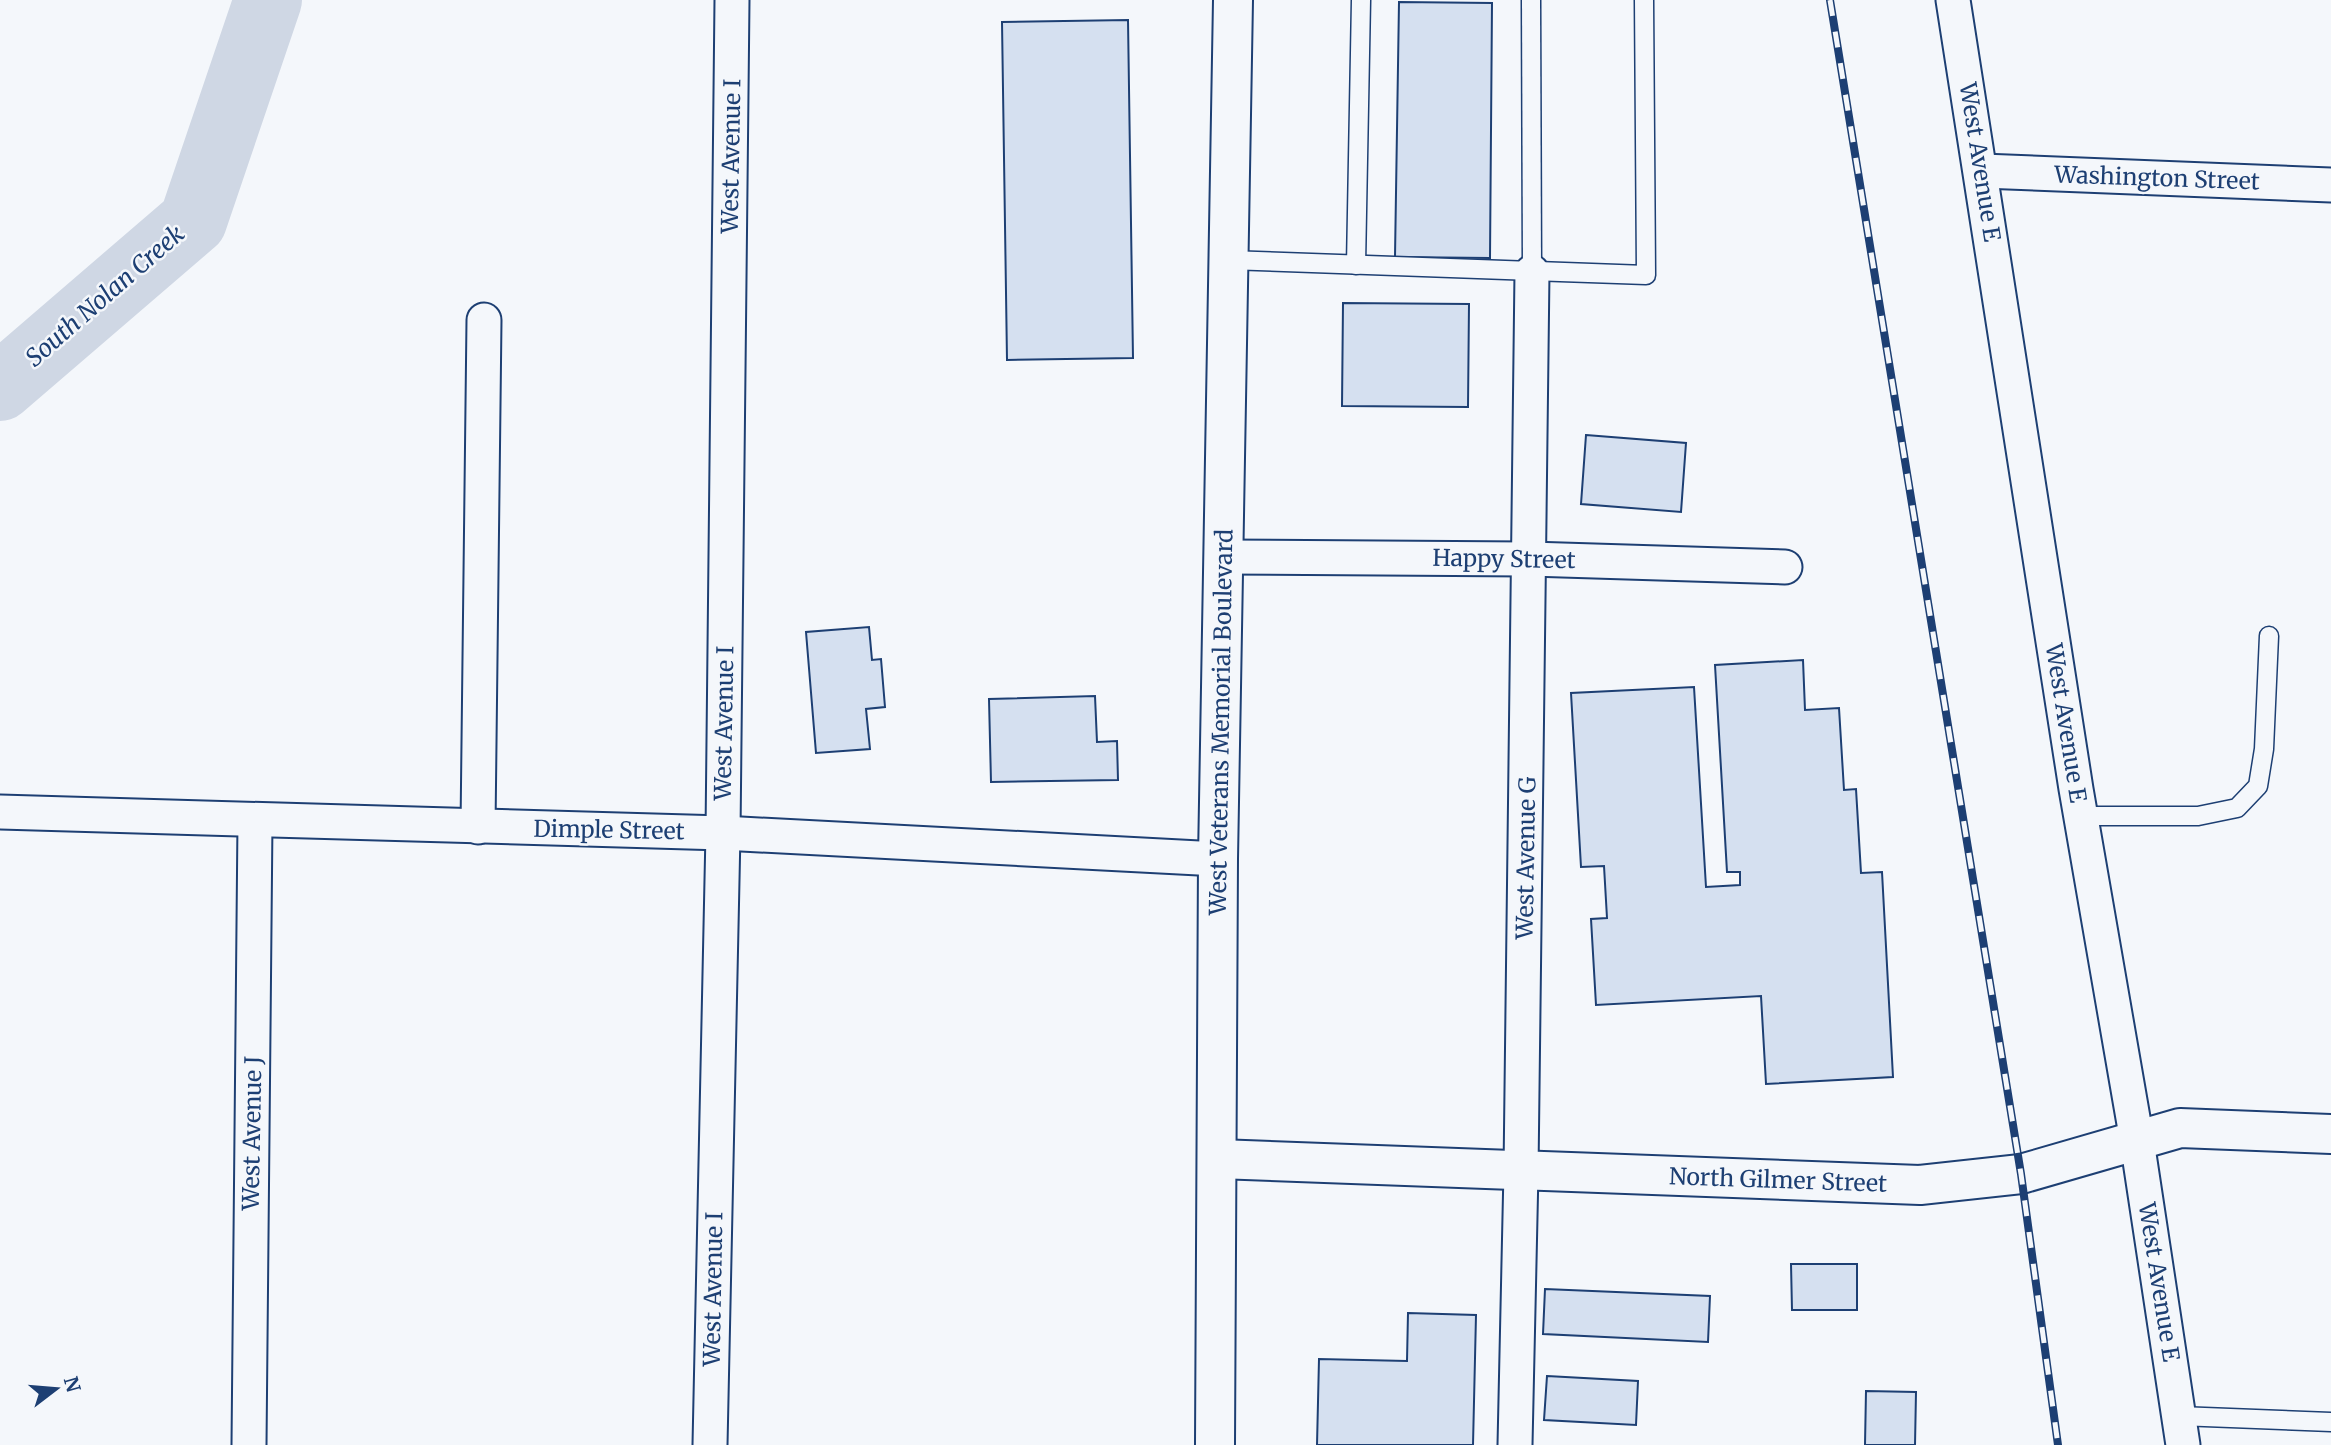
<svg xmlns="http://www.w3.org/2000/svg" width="2331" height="1445" font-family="Merriweather,serif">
  <rect width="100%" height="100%" fill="#f4f7fb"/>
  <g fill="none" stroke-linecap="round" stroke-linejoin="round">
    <!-- river -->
    <path stroke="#cfd7e4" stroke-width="68" d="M0,387L193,221L268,0"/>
  </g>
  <!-- building -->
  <g fill="#d5e0f0" stroke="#1d3f73" stroke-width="2">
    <path d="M1399,2L1492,3L1490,258L1395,257Z"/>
    <path d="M1128,20L1133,358L1007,360L1002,22Z"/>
    <path d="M1343,303L1469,304L1468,407L1342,406Z"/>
    <path d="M1586,435L1686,443L1681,512L1581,504Z"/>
    <path d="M869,627L872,660L881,659L885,707L866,709L870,749L816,753L806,632Z"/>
    <path d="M1803,660L1805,710L1839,708L1844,790L1856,789L1861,873L1882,872L1893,1077L1766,1084L1761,996L1596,1005L1591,919L1607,918L1604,866L1581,867L1571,693L1694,687L1706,887L1740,885V872H1727L1715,665Z"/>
    <path d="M1095,696L1097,742L1117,741L1118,780L991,782L989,699Z"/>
    <path d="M1791,1264H1857V1310H1792Z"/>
    <path d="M1545,1289L1710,1296L1708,1342L1543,1334Z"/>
    <path d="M1408,1313L1476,1315L1473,1445H1317L1319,1359L1407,1361Z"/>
    <path d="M1547,1376L1638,1381L1636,1425L1544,1420Z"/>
    <path d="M1866,1391L1916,1392L1915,1445H1865Z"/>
  </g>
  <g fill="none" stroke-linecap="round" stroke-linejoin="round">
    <!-- lane casing -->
    <g stroke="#1d3f73" stroke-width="21">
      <g id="lane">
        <path d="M1531,0L1532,272"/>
        <path d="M1228,260L1646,275L1644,0"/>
        <path d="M1356,265L1361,0"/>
        <path d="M2080,816H2198L2237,808L2258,786L2264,749L2269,636"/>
        <path d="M2179,1416L2331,1422"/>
      </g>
    </g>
    <!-- street casing -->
    <g stroke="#1d3f73" stroke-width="37">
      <g id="street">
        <path d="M1953,0L2076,789L2137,1141L2183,1445"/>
        <path d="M1982,171L2331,185"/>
        <path d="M1223,557L1530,559L1785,567"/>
        <path d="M0,812L723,833L1218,859"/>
        <path d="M478,827L484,320"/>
        <path d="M249,1445L255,821"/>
        <path d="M710,1445L723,833L732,0"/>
        <path d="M1515,1445L1521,1171L1532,272"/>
      </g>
    </g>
    <!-- secondary casing -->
    <g stroke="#1d3f73" stroke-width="42">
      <path id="secondary" d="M1218,1159L1920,1185L2021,1174L2180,1128L2331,1134"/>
    </g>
    <!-- primary casing -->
    <g stroke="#1d3f73" stroke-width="42">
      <path id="primary" d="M1215,1445L1218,859L1233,0"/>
    </g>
    <!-- lane -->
    <use href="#lane" stroke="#f4f7fb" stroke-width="18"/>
    <!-- street -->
    <use href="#street" stroke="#f4f7fb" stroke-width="33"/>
    <!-- secondary -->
    <use href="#secondary" stroke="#f4f7fb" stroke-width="38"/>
    <!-- primary -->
    <use href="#primary" stroke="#f4f7fb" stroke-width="38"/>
    <!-- rail casing -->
    <g stroke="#1d3f73" stroke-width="8">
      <path id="rail" d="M1830,0L2021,1174L2058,1445"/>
    </g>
    <!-- rail -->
    <use href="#rail" stroke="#f4f7fb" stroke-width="5" stroke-dasharray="16" stroke-linecap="butt"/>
  </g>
  <g text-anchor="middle" stroke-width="5" stroke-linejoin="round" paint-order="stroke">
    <!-- street labels -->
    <g font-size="23" fill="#1d3f73" stroke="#f4f7fb">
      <text transform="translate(731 156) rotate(-89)" y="8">West Avenue I</text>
      <text transform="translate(1980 162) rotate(81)" y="8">West Avenue E</text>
      <text transform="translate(2157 178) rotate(2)" y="8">Washington Street</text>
      <text transform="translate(1504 559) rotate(1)" y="8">Happy Street</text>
      <text transform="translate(1221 722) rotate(-89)" y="8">West Veterans Memorial Boulevard</text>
      <text transform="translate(724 723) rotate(-89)" y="8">West Avenue I</text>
      <text transform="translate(2066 723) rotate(81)" y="8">West Avenue E</text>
      <text transform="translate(609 830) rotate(1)" y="8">Dimple Street</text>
      <text transform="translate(1526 858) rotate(-89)" y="8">West Avenue G</text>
      <text transform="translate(252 1133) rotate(-89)" y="8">West Avenue J</text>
      <text transform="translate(1778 1180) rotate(2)" y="8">North Gilmer Street</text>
      <text transform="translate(2159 1282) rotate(81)" y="8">West Avenue E</text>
      <text transform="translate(713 1289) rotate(-89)" y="8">West Avenue I</text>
    </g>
    <!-- water labels -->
    <g font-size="24" font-style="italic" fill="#1d3f73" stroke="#f4f7fb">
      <text transform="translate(105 296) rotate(-41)" y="8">South Nolan Creek</text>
    </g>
  </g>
  <!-- north arrow -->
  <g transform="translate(56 1389) rotate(74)" stroke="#f4f7fb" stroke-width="5" paint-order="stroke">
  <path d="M0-5L12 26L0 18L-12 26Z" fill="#1d3f73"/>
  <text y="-10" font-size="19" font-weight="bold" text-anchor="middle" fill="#1d3f73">N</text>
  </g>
</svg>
